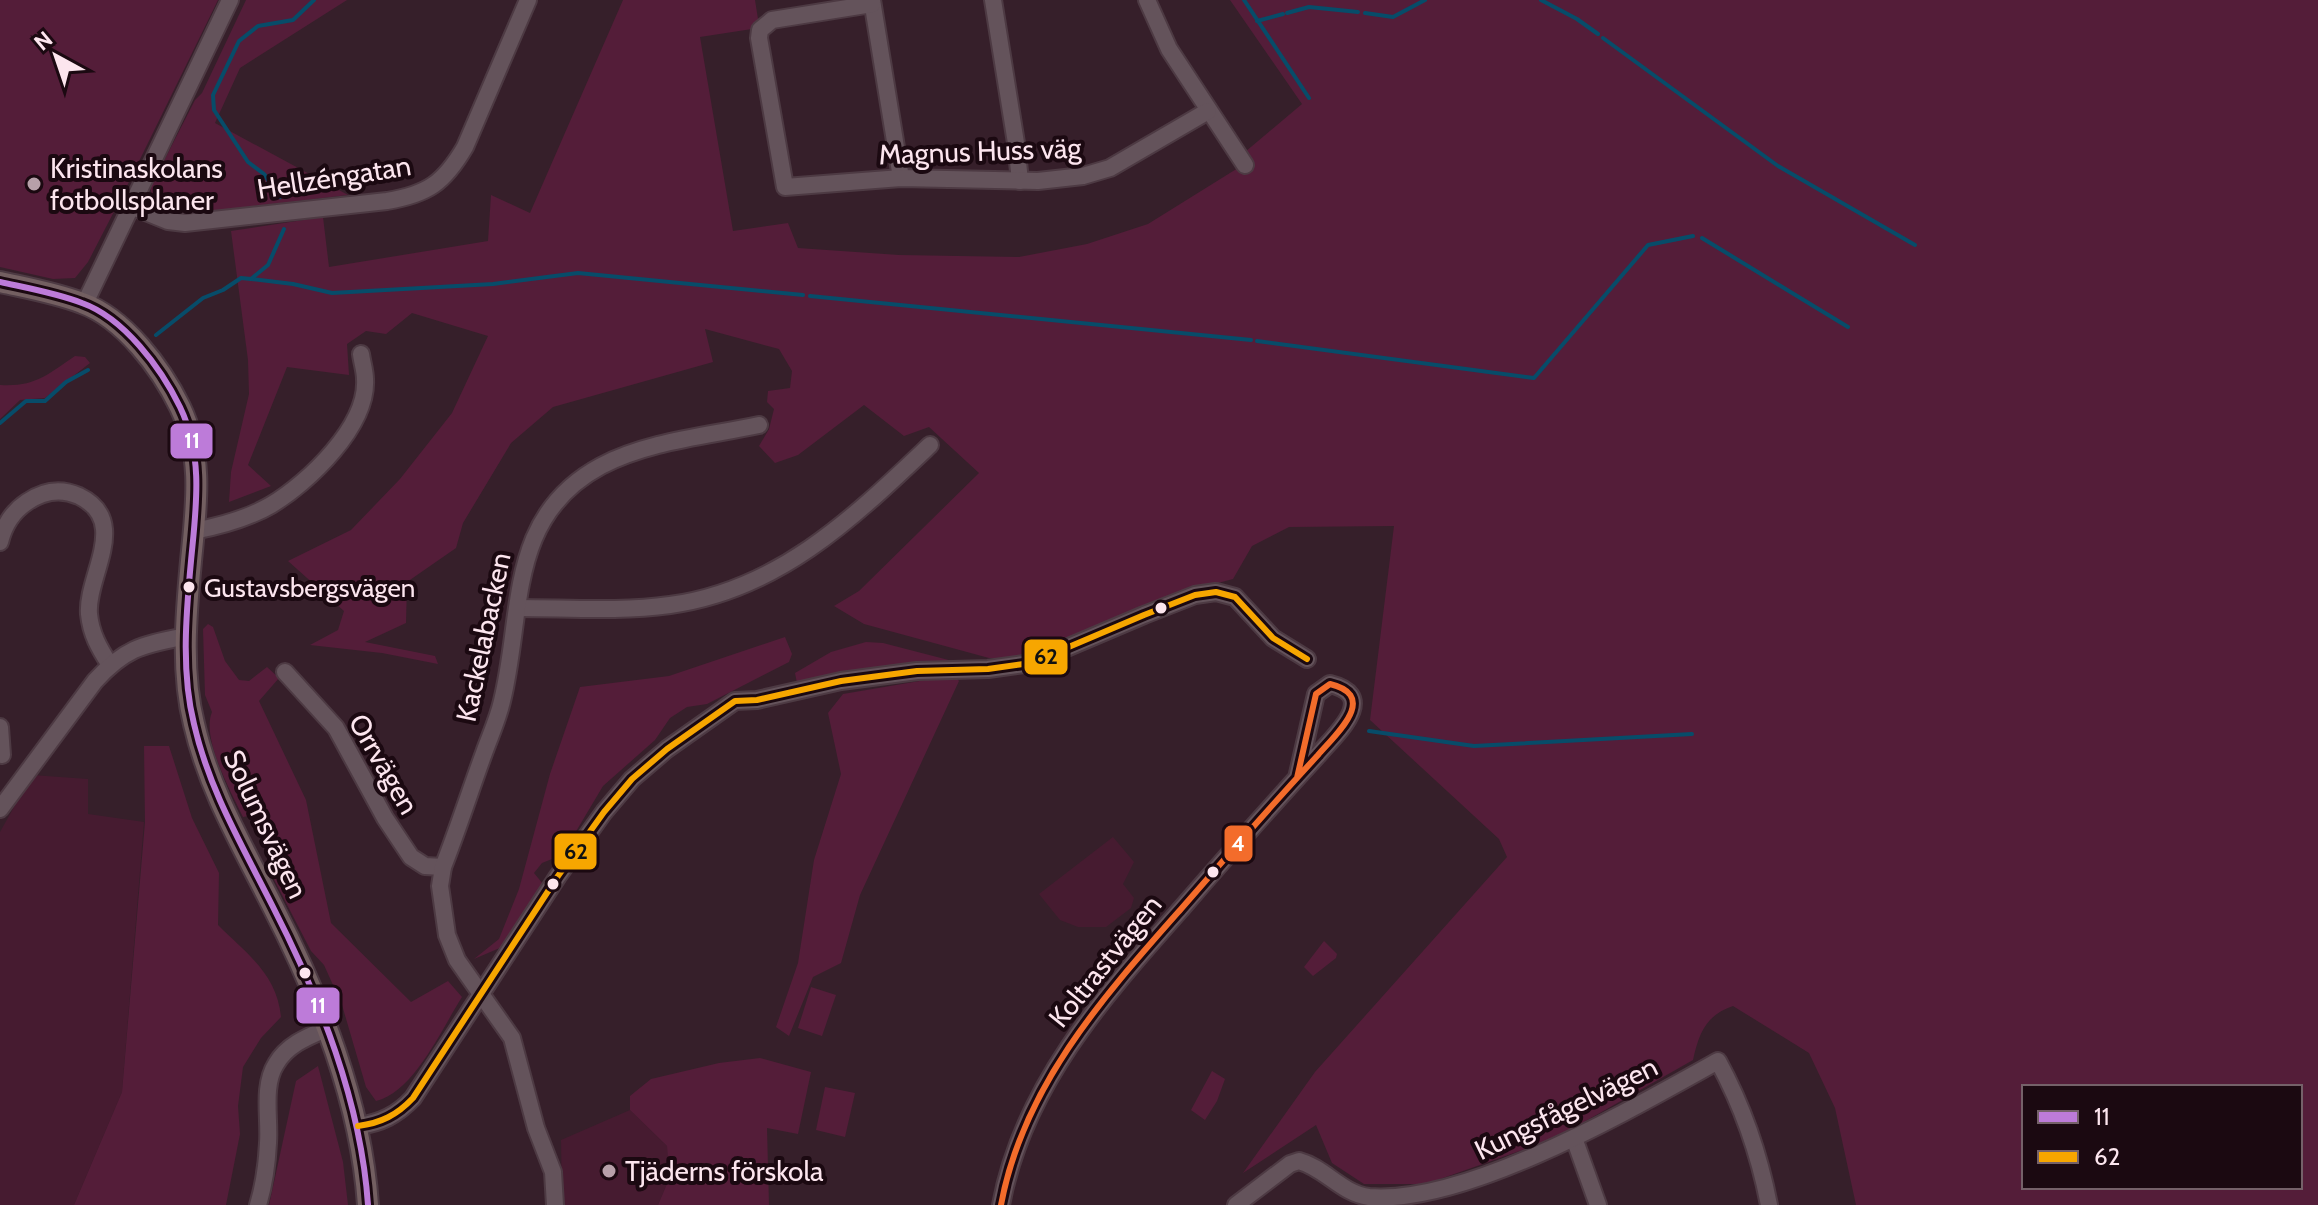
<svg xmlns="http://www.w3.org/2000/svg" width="2318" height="1205" font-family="Cabin,sans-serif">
  <rect width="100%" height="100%" fill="#361f2a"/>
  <!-- built -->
  <g fill="#461b30">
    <path d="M32,775L88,779V814L144,822L122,1092L74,1205H0V832Z"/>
    <path d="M1113,837L1134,862L1123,884L1134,898L1131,908L1106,927H1078L1060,920L1039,894Z"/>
    <path d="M630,1110L667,1146L669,1179L658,1205H562L561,1140Z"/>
  </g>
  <!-- green -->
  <g fill="#541d39" fill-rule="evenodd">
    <path d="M0,0H218L122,196L88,262L75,278L53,279L0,267Z"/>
    <path d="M246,0H347L240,68L215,123L348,195L198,213L167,209L155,202L150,188L195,100L202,93Z"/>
    <path d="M623,0H755L758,19L752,29L700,37L733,231L788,223L798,248L899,255L1019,257L1087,244L1148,224L1238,168L1245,152L1302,104L1230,0H2318V1205H1856L1835,1108L1809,1053L1733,1006C1706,1015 1699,1033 1693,1060L1554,1139L1426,1184H1364L1332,1163L1316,1125L1243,1173L1315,1072L1507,857L1499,839L1370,720L1394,526L1289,527L1252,546L1233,579L1165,597L1049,650L1019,658H989L864,624L834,606L859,591L979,473L929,427L904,436L864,405L798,455L775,463L759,446L769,429L774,409L767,402L768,391L790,388L792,371L779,349L705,329L713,362L553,407L511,443L463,523L456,548L407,582L406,623L365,642L435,656L438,664L382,653L310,645L338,630L344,611L288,561L351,530L400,479L452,413L488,336L412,313L386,334L366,331L347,344L349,375L287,367L248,465L271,486L229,502L231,472L249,394L248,360L231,231L323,217L329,267L488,241L491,195L530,213ZM2024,1087H2300V1187H2024Z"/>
    <path d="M75,356L85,357L90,363L45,398L20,400L0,419V385C35,387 47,375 75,356Z"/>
    <path d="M208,624L213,627L225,661L239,680L249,681L267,667L279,678L259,701L306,800L331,923L411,1002L448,981L462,997C441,1030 414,1092 376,1101L366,1087L342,1005L324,965L311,951L265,862C281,850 264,828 258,814L243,817C231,792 201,738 212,712L205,695L203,629Z"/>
    <path d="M785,637L792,654L789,662L707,704L687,707L670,718L655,740L603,786L562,855L542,863L534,873L543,884L502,947L474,959L499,939L519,889L550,774L580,687L669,676Z"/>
    <path d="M866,642L883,643L964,664L797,683L795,673L831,652Z"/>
    <path d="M949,676H955L959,681L860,895L841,963L813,977L789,1036L776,1027L798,963L814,860L841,774L828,713L843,694Z"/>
    <path d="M144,746H169L192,818L219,873L218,925C247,954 277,974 281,1017L261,1038L243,1067L238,1106L240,1134L226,1205H74L122,1092L145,822Z"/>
    <path d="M1324,941L1337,954L1336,958L1313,976L1304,967Z"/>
    <path d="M811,987L836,995L822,1036L798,1028Z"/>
    <path d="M760,1058L811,1072L798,1134L767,1128L769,1205H658L669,1179L667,1146L630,1110V1096L651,1079L719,1063Z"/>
    <path d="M318,1066L343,1162L348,1205H269L296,1081Z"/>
    <path d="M1212,1071L1225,1079L1217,1101L1205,1120L1191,1110Z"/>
    <path d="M825,1087L855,1093L845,1137L816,1130Z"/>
  </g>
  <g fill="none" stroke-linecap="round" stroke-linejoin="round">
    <!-- stream -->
    <g stroke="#074c69" stroke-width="4">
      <path d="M1244,0L1309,98"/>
      <path d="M1541,0L1577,19L1598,34"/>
      <path d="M1287,13L1309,7L1358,12"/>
      <path d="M1365,13L1393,17L1425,0"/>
      <path d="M1257,21L1283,14"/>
      <path d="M1603,38L1778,166L1915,245"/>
      <path d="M280,197L264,174L248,162L214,110L213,95L239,41L258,26L293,20L314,0"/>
      <path d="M1702,238L1848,327"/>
      <path d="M251,279L293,284L332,293L493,284L578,273L803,295"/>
      <path d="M810,296L1251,340"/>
      <path d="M156,335L203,298L223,290L241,278L251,279L268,265L284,229"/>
      <path d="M1257,341L1534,378L1648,245L1693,236"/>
      <path d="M0,423L26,401H45L66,382L88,370"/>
      <path d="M1369,731L1474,746L1692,734"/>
    </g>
    <!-- minor casing -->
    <g stroke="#4d3a43" stroke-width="20">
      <g id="minor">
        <path d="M872,0L901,178"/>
        <path d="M993,0L1016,143L1020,181"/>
        <path d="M1147,0L1169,49L1245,165"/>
        <path d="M872,4L772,20L760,30L759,38L785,187L901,178L1038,181L1083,176L1110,168L1208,111"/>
        <path d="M131,206L168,221L185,223L387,201C428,194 444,183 465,147L528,0"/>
        <path d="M85,303L230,0"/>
        <path d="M194,531C220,526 247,519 271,505C308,483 368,426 365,379C365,371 362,362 361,354"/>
        <path d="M0,542C4,525 12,512 27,502C43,491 61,488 79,496C131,521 86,576 89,614C91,634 99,648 110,665"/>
        <path d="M518,608C568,608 620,612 670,605C779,590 853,518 930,445"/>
        <path d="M285,672L336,728L385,818L411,857L425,866L443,867"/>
        <path d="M0,727L2,755"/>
        <path d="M0,809L95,681C126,647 143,645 186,636"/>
        <path d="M358,1126C381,1123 397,1115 413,1098L558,876L604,812L632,779L667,749L735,701L757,700L841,681L917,671L988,669L1031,663L1144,615L1195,595L1216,592L1235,597L1273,638L1307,659"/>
        <path d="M1574,1138L1598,1205"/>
        <path d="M258,1205C264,1185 267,1164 268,1143C270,1119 262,1086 276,1064C287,1045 307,1037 326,1029"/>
        <path d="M555,1205L553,1172L536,1128L512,1038L457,960L447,935L440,886L443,867C458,829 470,791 484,753C490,736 498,719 502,701C524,612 506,517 601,466C648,441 708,436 759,425"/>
        <path d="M1001,1205C1023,1086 1104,996 1181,909C1226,857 1272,805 1318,755C1335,735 1380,696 1330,684L1316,694L1297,778"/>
        <path d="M1236,1205L1290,1164L1299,1161C1325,1168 1341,1193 1369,1197C1467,1205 1633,1108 1718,1061C1743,1107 1759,1153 1769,1205"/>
      </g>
    </g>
    <!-- major casing -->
    <g stroke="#4d3a43" stroke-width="24">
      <path id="major" d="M0,282C27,288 56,293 82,303C124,318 161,368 180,407C204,457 196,508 191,561C186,614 181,672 194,724C209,790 243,847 273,907C320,999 361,1102 368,1205"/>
    </g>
    <!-- minor -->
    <use href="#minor" stroke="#64535b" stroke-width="16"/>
    <!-- major -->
    <use href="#major" stroke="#735f61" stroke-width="20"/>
    <!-- bus-1 casing -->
    <g stroke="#1b0911" stroke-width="12">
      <path id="bus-1" d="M0,282C27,288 56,293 82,303C124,318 161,368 180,407C204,457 196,508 191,561C186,614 181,672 194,724C209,790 243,847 273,907C320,999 361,1102 368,1205"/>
    </g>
    <!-- bus-2 casing -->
    <g stroke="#1b0911" stroke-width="12">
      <path id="bus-2" d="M358,1126C381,1123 397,1115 413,1098L558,876L604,812L632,779L667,749L735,701L757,700L841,681L917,671L988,669L1031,663L1144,615L1195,595L1216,592L1235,597L1273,638L1307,659"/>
    </g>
    <!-- bus-3 casing -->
    <g stroke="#1b0911" stroke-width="12">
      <path id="bus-3" d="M1001,1205C1023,1086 1104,996 1181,909C1226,857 1272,805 1318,755C1335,735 1380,696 1330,684L1316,694L1297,778"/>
    </g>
    <!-- bus-1 -->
    <use href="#bus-1" stroke="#bd7bd9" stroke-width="6"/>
    <!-- bus-2 -->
    <use href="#bus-2" stroke="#f7a600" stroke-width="6"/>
    <!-- bus-3 -->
    <use href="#bus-3" stroke="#f36c2b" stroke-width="6"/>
  </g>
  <!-- markers -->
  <g fill="#b7a0a9" stroke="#1b0911" stroke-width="3">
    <circle cx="34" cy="184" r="8"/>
    <circle cx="609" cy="1171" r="8"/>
  </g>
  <g fill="#fce5ee" stroke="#1b0911" stroke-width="3">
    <circle cx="189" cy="587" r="7"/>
    <circle cx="1161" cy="608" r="7"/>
    <circle cx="1213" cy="872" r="7"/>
    <circle cx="553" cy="884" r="7"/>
    <circle cx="305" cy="973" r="7"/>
  </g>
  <g text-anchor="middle" stroke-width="8" stroke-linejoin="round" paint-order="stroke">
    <!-- bus labels -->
    <g font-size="26" fill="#fce5ee" stroke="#1b0911" text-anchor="start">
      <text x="204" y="597">Gustavsbergsvägen</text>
    </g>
    <!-- street labels -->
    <g font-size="28" fill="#fce5ee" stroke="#1b0911">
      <text transform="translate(980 151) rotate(-2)" y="10">Magnus Huss väg</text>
      <text transform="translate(334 177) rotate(-9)" y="10">Hellzéngatan</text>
      <text transform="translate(483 637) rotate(-78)" y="10">Kackelabacken</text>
      <text transform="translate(384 764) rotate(60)" y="10">Orrvägen</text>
      <text transform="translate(266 824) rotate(65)" y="10">Solumsvägen</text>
      <text transform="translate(1105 961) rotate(-51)" y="10">Koltrastvägen</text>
      <text transform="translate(1566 1108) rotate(-26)" y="10">Kungsfågelvägen</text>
    </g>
    <!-- poi labels -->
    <g font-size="28" fill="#fce5ee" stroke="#1b0911" text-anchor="start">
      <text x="50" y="178">Kristinaskolans<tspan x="50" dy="32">fotbollsplaner</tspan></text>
      <text x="625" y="1181">Tjäderns förskola</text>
    </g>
  </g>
  <g stroke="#1b0911" stroke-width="3">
    <rect x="169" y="422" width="45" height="38" rx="8" fill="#bd7bd9"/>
    <rect x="1023" y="638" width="46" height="38" rx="8" fill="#f7a600"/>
    <rect x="1223" y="824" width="31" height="39" rx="8" fill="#f36c2b"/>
    <rect x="553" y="832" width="45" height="39" rx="8" fill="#f7a600"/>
    <rect x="295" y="986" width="46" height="39" rx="8" fill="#bd7bd9"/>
  </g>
  <g font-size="22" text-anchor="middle" font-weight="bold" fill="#fff">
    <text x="192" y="448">11</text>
    <text x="1238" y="851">4</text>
    <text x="318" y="1013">11</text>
  </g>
  <g font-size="22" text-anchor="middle" font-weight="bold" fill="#111">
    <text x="1046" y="664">62</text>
    <text x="576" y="859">62</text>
  </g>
  <!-- legend -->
  <rect x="2022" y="1085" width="280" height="104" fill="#1b0911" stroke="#756169" stroke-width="2"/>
  <rect x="2038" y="1111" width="40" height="12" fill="#bd7bd9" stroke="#756169" stroke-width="2"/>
  <text x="2094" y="1125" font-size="24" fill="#fce5ee">11</text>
  <rect x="2038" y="1151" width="40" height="12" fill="#f7a600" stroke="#756169" stroke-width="2"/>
  <text x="2094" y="1165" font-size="24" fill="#fce5ee">62</text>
  <!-- north arrow -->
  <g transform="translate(56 56) rotate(320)" stroke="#1b0911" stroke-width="6" paint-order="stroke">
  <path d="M0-6L14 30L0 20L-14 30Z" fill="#fce5ee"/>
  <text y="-12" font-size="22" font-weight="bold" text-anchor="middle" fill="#fce5ee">N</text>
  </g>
</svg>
